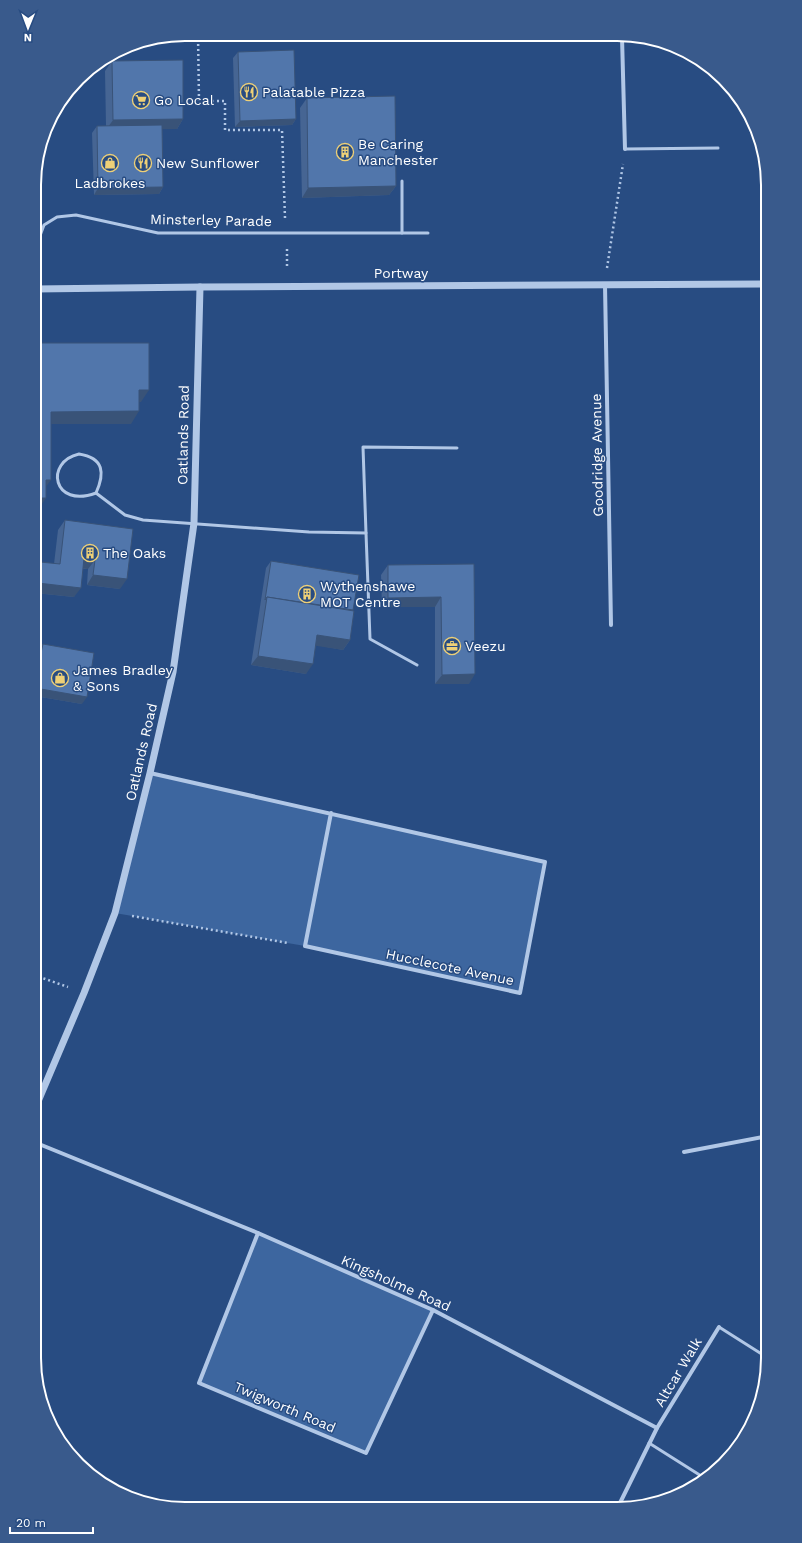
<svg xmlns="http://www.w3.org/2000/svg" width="802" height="1543" font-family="'Work Sans',sans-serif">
  <rect width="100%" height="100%" fill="#284c82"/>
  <!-- green -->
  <g fill="#3d669f">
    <path d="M150,773L545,862L520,993L305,946L115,913Z"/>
    <path d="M258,1233L433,1310L366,1453L199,1383Z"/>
  </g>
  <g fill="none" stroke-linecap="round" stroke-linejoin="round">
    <!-- path -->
    <g stroke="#b1c7e6" stroke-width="2.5" stroke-dasharray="2 3" stroke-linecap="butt">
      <path d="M198,34L199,101H225V130H282L285,218"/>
      <path d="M287,249V268"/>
      <path d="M607,268L623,164"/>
      <path d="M132,916L288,943"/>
      <path d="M34,975L68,987"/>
    </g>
    <!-- service -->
    <g stroke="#b1c7e6" stroke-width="3">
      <path d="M625,149L718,148"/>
      <path d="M402,233V181"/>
      <path d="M35,268L38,241L44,225L57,217L76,215L158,233H428"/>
      <path d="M79,454C104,458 105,473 96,493C53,509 44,462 79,454Z"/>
      <path d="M96,493L125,515L143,520L309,532L366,533L370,639L417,665"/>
      <path d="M366,533L363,447L457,448"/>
      <path d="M719,1327L768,1358"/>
      <path d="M649,1443L706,1479"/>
    </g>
    <!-- minor -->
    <g stroke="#b1c7e6" stroke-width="4">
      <path d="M622,37L625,149"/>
      <path d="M605,285L611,625"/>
      <path d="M150,773L545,862L520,993L305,946L331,813"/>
      <path d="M34,1142L258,1233L433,1310L657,1428L617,1509"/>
      <path d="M684,1152L768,1136"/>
      <path d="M258,1233L199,1383L366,1453L433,1310"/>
      <path d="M657,1428L719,1327"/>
    </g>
    <!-- tertiary -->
    <g stroke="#b1c7e6" stroke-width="7">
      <path d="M35,289L200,287L768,284"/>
      <path d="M34,1111L84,993L115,913L150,773L173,672L194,523L200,287"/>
    </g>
  </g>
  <!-- wall -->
  <g fill="#466593">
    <path d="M238,52L296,119L292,125L235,127L233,58Z"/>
    <path d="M112,61L183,119L177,129H162L163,187L159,194L94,195L92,133L97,126H106L105,71Z"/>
    <path d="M307,98L396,186L389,195L302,198L300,108Z"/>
    <path d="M65,520L120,589L87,585L88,569H83L74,597L35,593V570L40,562L54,564L58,530Z"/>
    <path d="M271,561L353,610L350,640L343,650L316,645L306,674L251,665L266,568Z"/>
    <path d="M474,564L469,684H435V607H382L381,575L388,565Z"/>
    <path d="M43,644L82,704L35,696V652L38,653V651Z"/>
  </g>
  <!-- shaded-wall -->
  <g fill="#395378">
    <path d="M183,119L177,129L106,130L113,120Z"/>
    <path d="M296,119L292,125L235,127L240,121Z"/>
    <path d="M396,186L389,195L302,198L308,188Z"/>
    <path d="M163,187L159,194L94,195L98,188Z"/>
    <path d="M139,390H149L141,402H130Z"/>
    <path d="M139,411L131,424H42L51,412Z"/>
    <path d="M46,480H51L42,492Z"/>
    <path d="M35,498H46L38,510H35Z"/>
    <path d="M84,558L95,560L88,569L77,568Z"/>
    <path d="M93,575L127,579L120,589L87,585Z"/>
    <path d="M38,583L81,588L74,597L35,593V588Z"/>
    <path d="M441,597L435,607H382L388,598Z"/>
    <path d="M317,635L350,640L343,650L311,645Z"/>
    <path d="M258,656L313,664L306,674L251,665Z"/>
    <path d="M475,674L469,684H435L442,675Z"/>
    <path d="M35,688L87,697L82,704L35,696Z"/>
  </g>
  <!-- building -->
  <g fill="#5176ab" stroke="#395378">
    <path d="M294,50L296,119L240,121L238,52Z"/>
    <path d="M183,60V119L113,120L112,61Z"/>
    <path d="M395,96L396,186L308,188L307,98Z"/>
    <path d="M162,125L163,187L98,188L97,126Z"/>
    <path d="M35,343H149V390H139V411L51,412V480H46V498H35Z"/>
    <path d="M65,520L133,529L127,579L93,575L95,560L84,558L81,588L38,583L40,562L60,564Z"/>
    <path d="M271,561L359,575L353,610L267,597L265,600Z"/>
    <path d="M474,564L475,674L442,675L441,597L388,598V565Z"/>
    <path d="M267,597L354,611L350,640L317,635L313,664L258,656Z"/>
    <path d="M43,644L94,653L87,697L35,688V652L41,653Z"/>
  </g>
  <!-- icons -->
  <defs>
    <g id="restaurant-ring" transform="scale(0.9)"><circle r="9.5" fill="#284c82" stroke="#eed077" stroke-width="1.5"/><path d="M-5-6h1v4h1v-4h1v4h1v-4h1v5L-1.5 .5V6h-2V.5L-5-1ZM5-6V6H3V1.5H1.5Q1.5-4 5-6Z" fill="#eed077"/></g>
    <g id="supermarket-ring" transform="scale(0.9)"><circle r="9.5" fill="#284c82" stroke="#eed077" stroke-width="1.5"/><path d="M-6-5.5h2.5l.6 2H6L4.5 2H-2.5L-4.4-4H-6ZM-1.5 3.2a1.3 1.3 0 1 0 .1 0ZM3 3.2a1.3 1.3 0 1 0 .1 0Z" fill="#eed077"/></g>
    <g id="building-ring" transform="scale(0.9)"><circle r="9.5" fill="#284c82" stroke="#eed077" stroke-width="1.5"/><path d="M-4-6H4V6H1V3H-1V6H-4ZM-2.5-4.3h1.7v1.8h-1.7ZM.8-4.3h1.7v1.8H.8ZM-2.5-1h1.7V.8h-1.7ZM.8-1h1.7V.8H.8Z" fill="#eed077"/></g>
    <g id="shop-ring" transform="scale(0.9)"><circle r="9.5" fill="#284c82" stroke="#eed077" stroke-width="1.5"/><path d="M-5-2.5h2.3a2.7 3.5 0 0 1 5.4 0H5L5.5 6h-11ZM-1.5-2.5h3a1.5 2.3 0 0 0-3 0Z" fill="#eed077"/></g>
    <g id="office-ring" transform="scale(0.9)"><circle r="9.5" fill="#284c82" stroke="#eed077" stroke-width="1.5"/><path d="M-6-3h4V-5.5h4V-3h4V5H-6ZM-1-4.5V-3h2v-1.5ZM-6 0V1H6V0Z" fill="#eed077"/></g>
  </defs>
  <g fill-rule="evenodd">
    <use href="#restaurant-ring" x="249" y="92"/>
    <use href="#supermarket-ring" x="141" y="100"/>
    <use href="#building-ring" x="345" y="152"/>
    <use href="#shop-ring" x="110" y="163"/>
    <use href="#restaurant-ring" x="143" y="163"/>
    <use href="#building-ring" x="90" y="553"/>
    <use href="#building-ring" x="307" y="594"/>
    <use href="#office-ring" x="452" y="646"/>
    <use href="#shop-ring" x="60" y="678"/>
  </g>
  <g text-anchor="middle" stroke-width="3" stroke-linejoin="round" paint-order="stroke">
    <!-- poi labels -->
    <g font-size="14" fill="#fff" stroke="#284c82" text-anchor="start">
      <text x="262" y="97">Palatable Pizza</text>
      <text x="154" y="105">Go Local</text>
      <text x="358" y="149">Be Caring<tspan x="358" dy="16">Manchester</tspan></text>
      <text x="156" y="168">New Sunflower</text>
      <text x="110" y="188" text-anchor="middle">Ladbrokes</text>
      <text x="103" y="558">The Oaks</text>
      <text x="320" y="591">Wythenshawe<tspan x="320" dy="16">MOT Centre</tspan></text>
      <text x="465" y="651">Veezu</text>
      <text x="73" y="675">James Bradley<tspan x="73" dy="16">&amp; Sons</tspan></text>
    </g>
    <!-- street labels -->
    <g font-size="14" fill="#fff" stroke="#284c82">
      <text transform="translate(211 220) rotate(1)" y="5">Minsterley Parade</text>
      <text x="401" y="278">Portway</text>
      <text transform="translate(183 435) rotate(-89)" y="5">Oatlands Road</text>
      <text transform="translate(597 455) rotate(-91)" y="5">Goodridge Avenue</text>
      <text transform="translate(141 752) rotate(-77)" y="5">Oatlands Road</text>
      <text transform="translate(450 967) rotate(12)" y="5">Hucclecote Avenue</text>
      <text transform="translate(396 1283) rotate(24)" y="5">Kingsholme Road</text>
      <text transform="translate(678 1372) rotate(-59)" y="5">Altcar Walk</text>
      <text transform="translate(285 1407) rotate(23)" y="5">Twigworth Road</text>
    </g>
  </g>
  <!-- crop -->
  <path d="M0 0H802V1543H0ZM185 41H617A144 144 0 0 1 761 185V1358A144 144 0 0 1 617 1502H185A144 144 0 0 1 41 1358V185A144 144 0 0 1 185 41Z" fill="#395a8c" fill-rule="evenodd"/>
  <path fill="none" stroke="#fff" stroke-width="2" d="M185 41H617A144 144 0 0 1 761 185V1358A144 144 0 0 1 617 1502H185A144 144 0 0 1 41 1358V185A144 144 0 0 1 185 41Z"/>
  <!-- north arrow -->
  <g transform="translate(28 28) rotate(181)" stroke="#284c82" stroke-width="3" paint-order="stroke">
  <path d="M0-3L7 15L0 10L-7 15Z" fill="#ffffff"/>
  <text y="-6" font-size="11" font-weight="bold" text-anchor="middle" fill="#ffffff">N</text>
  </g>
  <!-- scale -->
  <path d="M10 1527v6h83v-6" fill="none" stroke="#ffffff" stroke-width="2"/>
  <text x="16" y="1527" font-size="12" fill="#ffffff" stroke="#284c82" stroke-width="3" paint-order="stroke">20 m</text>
</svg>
